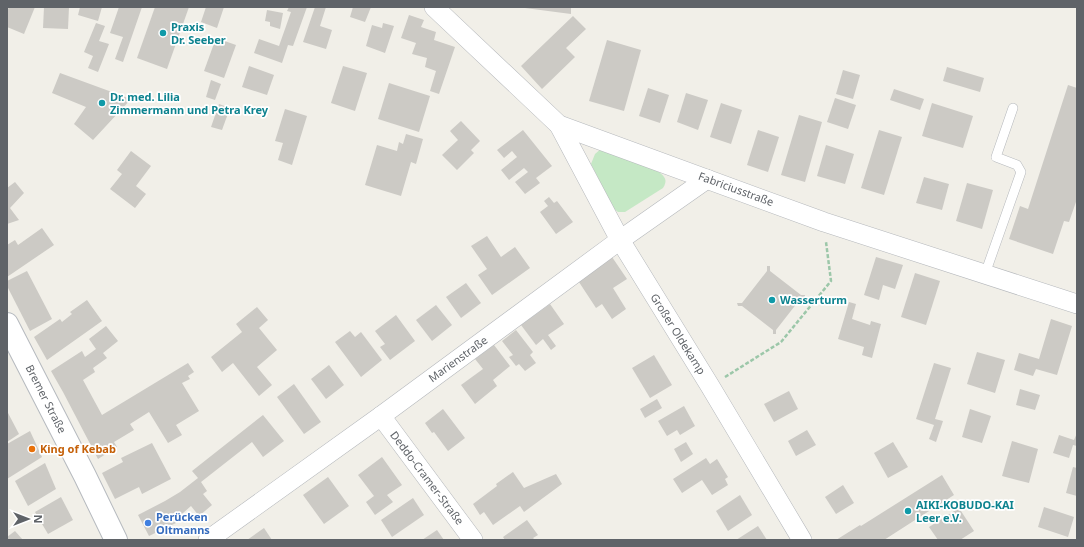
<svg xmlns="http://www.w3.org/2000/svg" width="1084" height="547" font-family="'Noto Sans',sans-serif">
  <rect width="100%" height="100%" fill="#f1efe8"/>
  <!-- green -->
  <path fill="#c5e8c5" d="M602,148L659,172C665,177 668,180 663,188L625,212H618L613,208L591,164L595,154Z"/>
  <!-- building -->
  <g fill="#cccac5">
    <path d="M9,7H35L24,34L7,27V11Z"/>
    <path d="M44,7H69L68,29L43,28Z"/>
    <path d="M80,7H102L98,21L78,15Z"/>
    <path d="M119,7H142L123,62L115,59L123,37L110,33Z"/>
    <path d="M155,7H189L167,69L137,58Z"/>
    <path d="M206,7H224L217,28L201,22Z"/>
    <path d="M289,7H307L293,46L288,45L282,63L254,53L259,39L279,46L291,12L287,11Z"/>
    <path d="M315,7H326L320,26L332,30L326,49L303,42Z"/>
    <path d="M353,7H371L365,22L350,17Z"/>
    <path d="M525,7H571V14L525,8Z"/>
    <path d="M267,10L283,13L280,29L270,26V22L265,21Z"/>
    <path d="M409,15L424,20L421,27L436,32L434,40L455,47L439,94L430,91L436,71L425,67L427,58L412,54L416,43L401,38Z"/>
    <path d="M573,16L586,29L566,48L575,57L542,89L521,66Z"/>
    <path d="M96,23L105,26L99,41L109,44L98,72L88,68L93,56L84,52Z"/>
    <path d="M383,23L394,26L385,53L366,46L372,25L382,28Z"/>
    <path d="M216,38L236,45L224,78L204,71Z"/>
    <path d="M607,40L641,50L624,111L589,101Z"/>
    <path d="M249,66L274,75L267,95L242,87Z"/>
    <path d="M343,66L367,73L355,111L331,103Z"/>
    <path d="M947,67L984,78L980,92L943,81Z"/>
    <path d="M843,70L860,75L853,99L836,94Z"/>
    <path d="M60,73L131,99L93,140L74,124L86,107L52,93Z"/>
    <path d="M211,80L221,84L215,100L206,97Z"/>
    <path d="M389,83L430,96L419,132L378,119Z"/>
    <path d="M1068,85L1077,88V199L1069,222L1064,221L1053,254L1009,239L1020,206L1028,209Z"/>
    <path d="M648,88L669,95L660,123L639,116Z"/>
    <path d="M894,89L924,99L920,110L890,100Z"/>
    <path d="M686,93L708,100L698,130L677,122Z"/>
    <path d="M835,98L856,105L848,129L827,122Z"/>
    <path d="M721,103L742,110L731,144L710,137Z"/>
    <path d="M932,103L973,116L963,148L922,136Z"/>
    <path d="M219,104L230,108L222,130L211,127Z"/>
    <path d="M285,109L307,116L292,165L278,160L283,143L275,141Z"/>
    <path d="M799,115L822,122L805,182L781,175Z"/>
    <path d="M461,121L480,141L471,150L474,153L457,170L442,155L458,140L450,131Z"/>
    <path d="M523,130L552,166L536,178L540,183L525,194L515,182L528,172L524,168L509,180L501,170L517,157L512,151L504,158L497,150Z"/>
    <path d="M758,130L779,137L768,172L747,165Z"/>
    <path d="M879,130L902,137L884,195L861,188Z"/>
    <path d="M406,134L423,139L416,164L411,162L401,196L365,185L377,145L397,151L399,142L403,144Z"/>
    <path d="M826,145L854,154L845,184L817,176Z"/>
    <path d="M131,151L151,166L136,186L146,194L135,208L110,189L122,174L117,170Z"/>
    <path d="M924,177L949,184L942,210L916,203Z"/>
    <path d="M15,182L24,193L10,208L19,220L7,224V188Z"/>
    <path d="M967,183L993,190L982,229L956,221Z"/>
    <path d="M549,197L554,203L557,201L573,222L556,234L540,212L548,206L544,201Z"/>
    <path d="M42,228L54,245L7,277V245L15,240L18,245Z"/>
    <path d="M487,236L501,257L515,247L530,268L492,295L478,275L487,269L471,246Z"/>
    <path d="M612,257L627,279L613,288L626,309L612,319L602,304L596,308L577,279Z"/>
    <path d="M876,257L903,265L895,289L883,285L879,300L864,295Z"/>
    <path d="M767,266H770V271L801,295H805V298H801L776,330V334H773V330L742,306H738L737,303H742L767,271Z"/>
    <path d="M27,271L52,319L30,331L7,286V281Z"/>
    <path d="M915,273L940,281L926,325L901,317Z"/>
    <path d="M466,283L481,303L461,318L446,297Z"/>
    <path d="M87,300L102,321L47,360L34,337L60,319L62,322L72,314L70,312Z"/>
    <path d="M849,302L856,304L852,319L870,325L871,321L881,324L872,358L862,355L864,347L838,339Z"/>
    <path d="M550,304L564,324L548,335L556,346L551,350L543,339L536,345L521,325Z"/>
    <path d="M436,305L452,325L432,341L416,320Z"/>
    <path d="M257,307L268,320L259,328L277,350L257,367L272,385L259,396L233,363L222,372L211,357L242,332L236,324Z"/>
    <path d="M396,315L415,341L390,360L380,347L385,344L375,331Z"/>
    <path d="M1051,319L1072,326L1057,375L1036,369L1033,376L1014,370L1019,353L1039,359Z"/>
    <path d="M106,326L118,341L103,353L107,358L93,368L95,372L83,380L102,415L188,363L194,372L188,376L190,379L182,383L199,411L176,425L182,435L168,443L149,412L130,424L134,430L114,442L117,447L98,459L63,392L51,371L82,351L85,357L96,349L89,339Z"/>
    <path d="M516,330L533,352L530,355L536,363L525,371L519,364L516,366L509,357L513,355L502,341Z"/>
    <path d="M350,331L355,337L361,332L382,360L361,377L335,342Z"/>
    <path d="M494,345L510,366L493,380L497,386L475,404L461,385L483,369L475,359Z"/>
    <path d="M977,352L1005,360L995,393L967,384Z"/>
    <path d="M654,355L672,385L650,398L632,368Z"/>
    <path d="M934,363L951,368L935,419L943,421L936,442L929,439L934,425L916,419Z"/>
    <path d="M329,365L344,385L326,399L311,379Z"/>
    <path d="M294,384L321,422L304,434L277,397Z"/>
    <path d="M1020,389L1040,395L1035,410L1016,405Z"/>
    <path d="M789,391L798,409L774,422L764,404Z"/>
    <path d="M657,399L662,408L645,418L640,409Z"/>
    <path d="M684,406L695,426L680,435L677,430L667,436L658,421Z"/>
    <path d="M443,409L465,438L448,451L434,432L432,433L425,423Z"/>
    <path d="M970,409L991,416L982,443L962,437Z"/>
    <path d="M7,411L19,434L7,442Z"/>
    <path d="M263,415L284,441L263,457L252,442L201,482L207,491L203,494L212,505L199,516L191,506L175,520L176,523L149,536L138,515L165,501L180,492L198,478L192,471Z"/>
    <path d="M807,430L816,445L796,456L788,441Z"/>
    <path d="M30,431L42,457L7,479V444Z"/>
    <path d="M1077,433V446L1073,445L1069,458L1053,453L1059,435L1074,440Z"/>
    <path d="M1012,441L1038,449L1029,483L1002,476Z"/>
    <path d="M686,442L693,454L681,462L674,449Z"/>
    <path d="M893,442L908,467L888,478L874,453Z"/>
    <path d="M152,443L171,479L142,494L139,487L115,499L102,473L123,462L121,458Z"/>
    <path d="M382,457L402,485L387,495L393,502L375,515L366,502L374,496L358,475Z"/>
    <path d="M706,458L710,464L717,459L728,477L725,479L728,485L712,495L702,480L682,493L673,479Z"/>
    <path d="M45,463L56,489L28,506L15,481Z"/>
    <path d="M1073,467L1077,468V496L1066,493Z"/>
    <path d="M513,472L524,488L556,474L562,484L524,512L520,506L493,525L484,512L480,515L473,504L497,486L496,484Z"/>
    <path d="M942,475L954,495L884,540H836L860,525L861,526Z"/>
    <path d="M328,477L349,506L324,524L303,495Z"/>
    <path d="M843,485L854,503L836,514L825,497Z"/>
    <path d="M740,495L752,515L728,531L716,511Z"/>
    <path d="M61,497L73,520L48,534L35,512Z"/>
    <path d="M413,498L424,515L392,537L381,520Z"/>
    <path d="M1044,507L1074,517L1068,537L1038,527Z"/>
    <path d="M959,508L974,531L960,540H938L929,527Z"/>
    <path d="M527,520L538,535L533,538L535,540H505L503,537Z"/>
    <path d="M758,526L767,540H736Z"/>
    <path d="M264,528L272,540H247Z"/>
    <path d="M437,530L444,540H422Z"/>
    <path d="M15,531L23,540H7V537Z"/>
  </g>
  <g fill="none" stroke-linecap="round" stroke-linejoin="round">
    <!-- lane casing -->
    <g stroke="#b5b8bc" stroke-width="10">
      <path id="lane" d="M985,274L1021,172L1017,165L996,157L1013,108"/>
    </g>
    <!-- street casing -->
    <g stroke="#b5b8bc" stroke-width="20">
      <g id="street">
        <path d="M434,7L559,125L824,222L1077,304"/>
        <path d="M559,125L620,240L710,386L802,540"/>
        <path d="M381,416L473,540"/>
        <path d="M208,540L381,416L620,240L707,179"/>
      </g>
    </g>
    <!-- secondary casing -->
    <g stroke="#b6babf" stroke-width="24">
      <path id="secondary" d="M7,324L85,476L116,540"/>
    </g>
    <!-- path -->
    <path stroke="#9cc7a9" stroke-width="2.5" stroke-dasharray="4 2" stroke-linecap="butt" d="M725,377L781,342L831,281L826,242"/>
    <!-- lane -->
    <use href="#lane" stroke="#fff" stroke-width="9"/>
    <!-- street -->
    <use href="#street" stroke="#fff" stroke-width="19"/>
    <!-- secondary -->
    <use href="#secondary" stroke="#fff" stroke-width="22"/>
  </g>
  <!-- markers -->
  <g fill="#0f9aa8" stroke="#fff" stroke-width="1.5">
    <circle cx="163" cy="33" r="4"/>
    <circle cx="102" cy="103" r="4"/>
    <circle cx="772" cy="300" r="4"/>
    <circle cx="908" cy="511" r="4"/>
  </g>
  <circle fill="#e8710a" stroke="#fff" stroke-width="1.5" cx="32" cy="449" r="4"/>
  <circle fill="#3f7fe0" stroke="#fff" stroke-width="1.5" cx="148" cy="523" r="4"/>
  <g text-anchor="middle" stroke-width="3.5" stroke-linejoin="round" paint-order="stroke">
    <!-- culture labels -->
    <g font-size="11" font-weight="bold" fill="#0d838f" stroke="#fff" text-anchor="start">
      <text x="171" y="31">Praxis<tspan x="171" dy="13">Dr. Seeber</tspan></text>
      <text x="110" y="101">Dr. med. Lilia<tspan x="110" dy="13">Zimmermann und Petra Krey</tspan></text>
      <text x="780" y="304">Wasserturm</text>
      <text x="916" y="509">AIKI-KOBUDO-KAI<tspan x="916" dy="13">Leer e.V.</tspan></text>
    </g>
    <!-- street labels -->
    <g font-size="11" fill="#5f6368" stroke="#fff">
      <text transform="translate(736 189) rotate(20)" y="4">Fabriciusstraße</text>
      <text transform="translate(678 334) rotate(58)" y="4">Großer Oldekamp</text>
      <text transform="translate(458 359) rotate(-36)" y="4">Marienstraße</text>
      <text transform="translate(46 399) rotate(63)" y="4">Bremer Straße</text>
      <text transform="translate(427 478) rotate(53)" y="4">Deddo-Cramer-Straße</text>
    </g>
    <!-- food labels -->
    <g font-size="11" font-weight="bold" fill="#c56008" stroke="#fff" text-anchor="start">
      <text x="40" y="453">King of Kebab</text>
    </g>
    <!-- shop labels -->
    <g font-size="11" font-weight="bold" fill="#366cbe" stroke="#fff" text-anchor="start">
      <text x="156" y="521">Perücken<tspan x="156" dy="13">Oltmanns</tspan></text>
    </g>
  </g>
  <!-- border -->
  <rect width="1084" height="547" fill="none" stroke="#5f6368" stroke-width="16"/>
  <!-- north arrow -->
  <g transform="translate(28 519) rotate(90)" stroke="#ffffff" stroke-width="3" paint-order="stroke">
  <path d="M0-3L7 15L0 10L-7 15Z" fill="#5f6368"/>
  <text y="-6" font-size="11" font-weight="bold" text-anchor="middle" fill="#5f6368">N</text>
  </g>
</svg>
